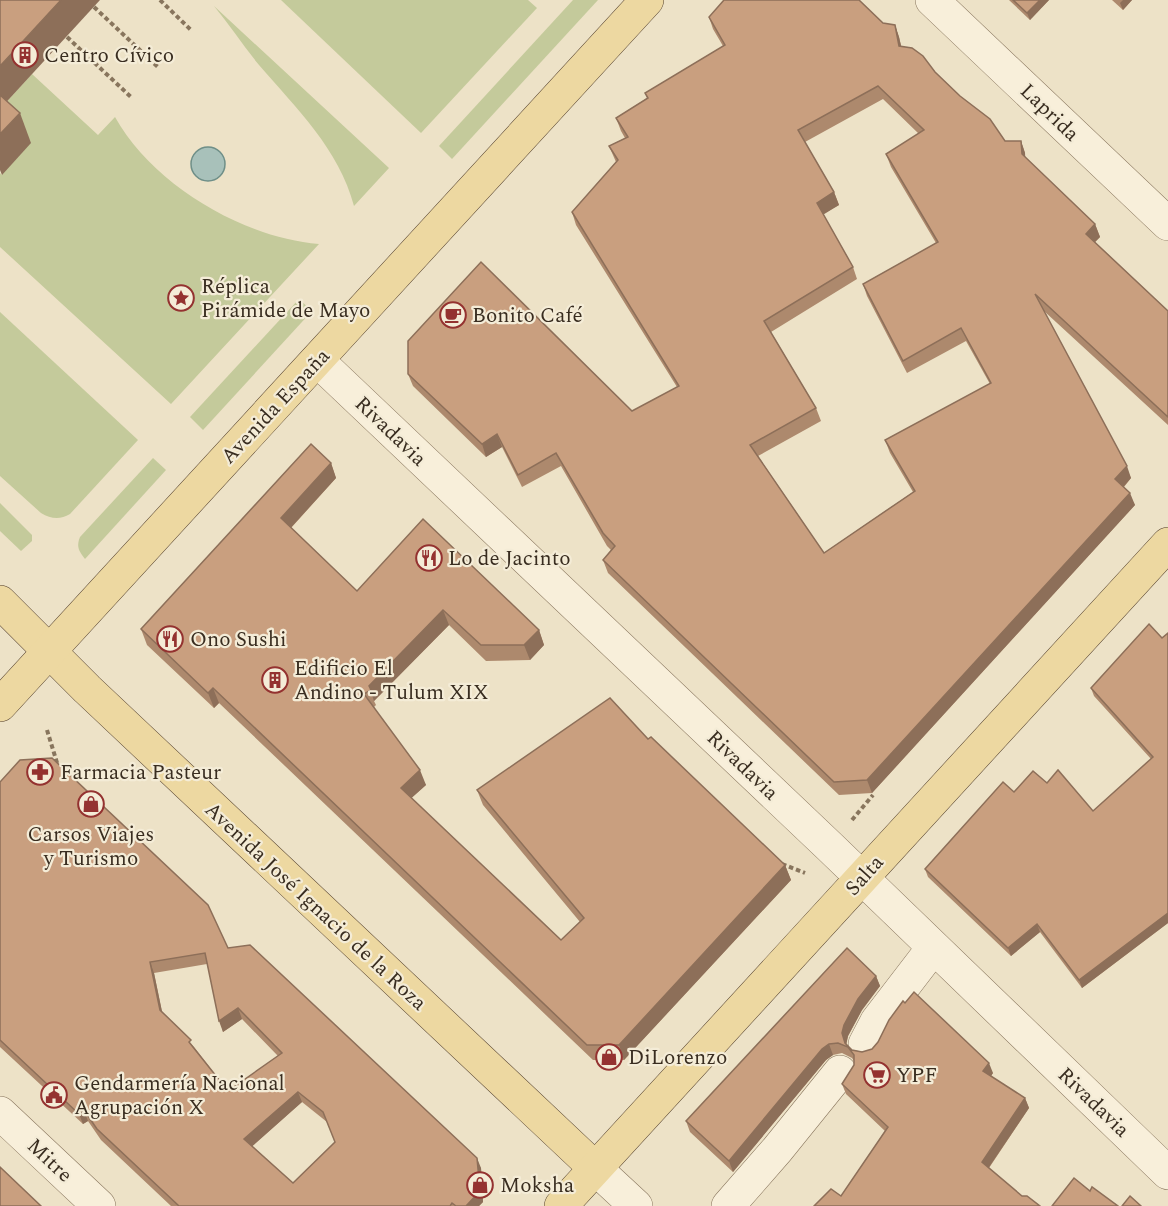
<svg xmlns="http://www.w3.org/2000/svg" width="1168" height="1206" font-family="Spectral,serif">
  <rect width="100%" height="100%" fill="#ede2c7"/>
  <!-- green -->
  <g fill="#c4ca9b">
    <path d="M281,0H528L537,8L421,133Z"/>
    <path d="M573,0H598L452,159L439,146Z"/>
    <path d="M214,6L389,168L354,206C339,149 296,108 259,65C243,46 230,25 214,6Z"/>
    <path d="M32,74L98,135L115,117C152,184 243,238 319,244L171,404L0,247V173L2,175L0,109Z"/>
    <path d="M299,299L312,311L203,430L190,417Z"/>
    <path d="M0,312L138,440L70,514C60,520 51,519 41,513L0,476Z"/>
    <path d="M153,458L166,470L85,559C79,551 76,547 80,537Z"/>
    <path d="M0,503L32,535V541L21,551L0,531Z"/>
  </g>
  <!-- water -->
  <circle fill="#a8c1ba" stroke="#6f8f88" stroke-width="1.5" cx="208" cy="164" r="17"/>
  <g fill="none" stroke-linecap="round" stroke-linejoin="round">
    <!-- minor casing -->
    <g stroke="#88755d" stroke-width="34">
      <g id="minor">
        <path d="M932,0L1168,224"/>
        <path d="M317,360L829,846L1168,1173"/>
        <path d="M865,1044L877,1021L933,948"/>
        <path d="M0,1113L99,1206"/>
        <path d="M595,1168L636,1206"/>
        <path d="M728,1206L777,1150L840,1072"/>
      </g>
    </g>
    <!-- major casing -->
    <g stroke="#564331" stroke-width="34">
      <g id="major">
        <path d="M0,602L87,689L595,1168"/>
        <path d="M0,705L647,0"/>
        <path d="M561,1206L1168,544"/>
      </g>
    </g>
    <!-- path -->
    <g stroke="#88755d" stroke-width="4" stroke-dasharray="4.5 3" stroke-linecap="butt">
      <path d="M160,0L192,31"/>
      <path d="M94,7L159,68"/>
      <path d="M67,37L132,98"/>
      <path d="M47,730L58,766"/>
      <path d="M852,820L873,795"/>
      <path d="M782,864L805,873"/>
    </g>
    <!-- minor -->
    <use href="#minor" stroke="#f8efda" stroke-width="33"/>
    <!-- major -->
    <use href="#major" stroke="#edd8a1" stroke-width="33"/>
  </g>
  <!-- wall -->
  <g fill="#ad896d" fill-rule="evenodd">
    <path d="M1009,0H1049L1030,20Z"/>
    <path d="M1112,0H1132L1123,10Z"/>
    <path d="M709,17L883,23L895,25L899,37L901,46L935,72L1005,141H1021L1025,153V158L1095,224L1100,237L1095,242L1168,311V425L1044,311L1131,478L1124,487L1135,505L872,793L839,795L608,573L603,560L611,550L607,546L561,466L522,487L502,447L486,457L413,386L408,374L632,411L677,387L576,225L572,212L616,162L609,146L625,138L621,131L616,118L647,98L645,93L723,46L713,29ZM883,99L919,134L886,154L891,167L936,243L863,284L867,296L907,373L966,341L990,384L885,440L890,453L913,492L824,553L758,456L821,421L816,408L771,332L857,279L853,267L823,214L839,205L834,192L805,142Z"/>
    <path d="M331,463L336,478L291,528L357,591L539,630L544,645L530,660L486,661L449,625L374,701L376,705L374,707L426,785L411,798L561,940L580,922L483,805L477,790L648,739L785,865L791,880L624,1060H593L219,703L214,708L147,645L141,629Z"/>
    <path d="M1168,633V923L1082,988L1040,932L1011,956L928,877L925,869L1014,792L1047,783L1093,811L1151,759L1094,696L1091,688Z"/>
    <path d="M0,782L228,948L481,1168L483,1202L479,1206H171L101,1140L88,1121L83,1124L0,1047ZM207,964L223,1032L242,1019L278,1056L228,1091L194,1047L162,1012L154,973ZM302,1102L327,1122L335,1142L293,1183L252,1146Z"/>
    <path d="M876,976L880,986L862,1010L848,1036L846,1044L852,1050L993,1073L991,1076L1025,1098L1029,1108L989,1168L841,1196L885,1131L846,1094L842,1084L854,1065V1061L852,1058L842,1053L833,1055L826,1060L733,1172L690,1132L686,1121Z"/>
  </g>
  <!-- shaded-wall -->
  <g fill="#8d6f59">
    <path d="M61,0H100L0,109V66Z"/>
    <path d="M1040,0H1049L1030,20L1027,13Z"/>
    <path d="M1123,0H1132L1123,10L1120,3Z"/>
    <path d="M895,25L899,37L904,58L899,46Z"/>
    <path d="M20,113L31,143L2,175L0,170V134Z"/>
    <path d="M1021,141L1025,153L1026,167L1022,154Z"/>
    <path d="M834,192L839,205L821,216L817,203Z"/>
    <path d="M1095,224L1100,237L1091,246L1086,234Z"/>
    <path d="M497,434L502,447L486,457L482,444Z"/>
    <path d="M331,463L336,478L286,533L281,518Z"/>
    <path d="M1127,466L1131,478L1119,492L1115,479Z"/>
    <path d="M1130,493L1135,505L872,793L867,780Z"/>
    <path d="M443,610L449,625L374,701L369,686Z"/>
    <path d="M539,630L544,645L530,660L524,645Z"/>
    <path d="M213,688L219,703L214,708L208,693Z"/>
    <path d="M420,770L426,785L406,803L401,788Z"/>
    <path d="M785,865L791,880L624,1060L619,1045Z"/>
    <path d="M1168,913V923L1082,988L1079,980Z"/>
    <path d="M1037,924L1040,932L1011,956L1008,948Z"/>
    <path d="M150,962L154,973L164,1021L160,1010Z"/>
    <path d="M876,976L880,986L862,1010L848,1036L846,1046L842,1033L844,1025L858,999Z"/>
    <path d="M238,1008L242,1019L223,1032L219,1021Z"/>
    <path d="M829,1044L833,1055L826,1060L733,1172L729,1161L822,1049Z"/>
    <path d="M989,1063L993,1073L987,1082L983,1071Z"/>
    <path d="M298,1092L302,1102L248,1150L244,1139Z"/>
    <path d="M1025,1098L1029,1108L985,1173L982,1162Z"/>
    <path d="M84,1110L88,1121L83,1124L79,1114Z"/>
    <path d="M477,1158L481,1168L483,1202L479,1206H466Z"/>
  </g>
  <!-- building -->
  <g fill="#c99f7f" stroke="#8d6f59" stroke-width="1.5" fill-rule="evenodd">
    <path d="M0,0H61L0,66Z"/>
    <path d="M724,0H859L883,23L895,25L899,46L912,48L923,56L935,72L960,96L990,119L1005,141H1021L1022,154L1095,224L1086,234L1168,311V417L1035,294L1127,466L1115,479L1130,493L867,780L834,782L603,560L615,546L603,533L556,453L518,475L497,434L482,444L408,374V341L481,262L632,411L679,386L572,212L618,160L609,146L628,137L616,118L648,98L645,93L725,45L709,17ZM878,86L924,130L886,154L938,242L863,284L903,361L961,328L991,383L885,440L915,491L824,553L750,445L816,408L764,321L853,267L817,203L834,192L798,130Z"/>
    <path d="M1013,0H1040L1027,13Z"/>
    <path d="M0,95L20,113L0,134Z"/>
    <path d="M311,444L331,463L281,518L357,591L423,519L539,630L524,645H481L443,610L369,686L371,690L364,694L420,770L401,788L561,940L584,918L477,790L610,698L648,739L651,737L785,865L619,1045H587L213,688L208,693L141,629Z"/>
    <path d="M1149,624L1162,638L1168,633V913L1079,980L1037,924L1008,948L925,869L1003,782L1014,792L1033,771L1047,783L1058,770L1093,811L1153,757L1091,688Z"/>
    <path d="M52,758L208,905L228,948L250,945L477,1158L480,1191L466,1206H456L452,1203L450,1206H179L97,1129L84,1110L79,1114L0,1040V782L20,760ZM205,953L219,1021L238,1008L282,1053L228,1091L189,1042L191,1040L160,1010L150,962ZM298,1092L323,1112L335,1142L293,1183L244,1139Z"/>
    <path d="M847,948L876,976L858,999L844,1025L842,1033L845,1043L852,1050L862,1052L872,1049L878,1042L889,1020L903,1001L905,1003L914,992L989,1063L983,1071L1025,1098L982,1162L1022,1196H1027L1040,1206H814L831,1189L841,1196L888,1127L842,1084L854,1065V1055L848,1047L838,1043L829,1044L822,1049L729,1161L686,1121Z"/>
    <path d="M0,1167L41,1206H0Z"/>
    <path d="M1074,1178L1090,1191L1092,1187L1118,1206H1052Z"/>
    <path d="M1130,1196L1141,1206H1122Z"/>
  </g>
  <!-- icons -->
  <defs>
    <g id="building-ring" transform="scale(1.35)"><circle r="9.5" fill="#f4ecd7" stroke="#943230" stroke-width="1.5"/><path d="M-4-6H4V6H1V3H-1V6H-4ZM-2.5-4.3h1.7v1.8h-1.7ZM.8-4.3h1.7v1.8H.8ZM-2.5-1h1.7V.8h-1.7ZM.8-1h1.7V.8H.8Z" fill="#943230"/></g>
    <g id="sight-ring" transform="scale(1.35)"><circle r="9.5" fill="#f4ecd7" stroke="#943230" stroke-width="1.5"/><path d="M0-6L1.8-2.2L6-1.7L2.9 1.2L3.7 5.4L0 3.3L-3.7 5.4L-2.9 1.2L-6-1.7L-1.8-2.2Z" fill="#943230"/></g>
    <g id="cafe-ring" transform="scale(1.35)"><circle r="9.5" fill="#f4ecd7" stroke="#943230" stroke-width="1.5"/><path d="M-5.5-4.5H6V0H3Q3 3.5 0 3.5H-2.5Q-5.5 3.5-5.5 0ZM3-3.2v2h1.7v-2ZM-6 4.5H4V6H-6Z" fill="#943230"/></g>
    <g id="restaurant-ring" transform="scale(1.35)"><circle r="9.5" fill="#f4ecd7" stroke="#943230" stroke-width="1.5"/><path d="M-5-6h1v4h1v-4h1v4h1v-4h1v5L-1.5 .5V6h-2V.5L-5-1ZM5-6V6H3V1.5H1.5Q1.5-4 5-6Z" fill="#943230"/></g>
    <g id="pharmacy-ring" transform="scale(1.35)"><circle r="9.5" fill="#f4ecd7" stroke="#943230" stroke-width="1.5"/><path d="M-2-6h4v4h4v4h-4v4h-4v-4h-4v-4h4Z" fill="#943230"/></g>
    <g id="shop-ring" transform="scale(1.35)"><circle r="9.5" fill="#f4ecd7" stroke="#943230" stroke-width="1.5"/><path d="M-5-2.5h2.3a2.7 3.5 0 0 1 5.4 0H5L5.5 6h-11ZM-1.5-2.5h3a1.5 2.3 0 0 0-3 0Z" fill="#943230"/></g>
    <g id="supermarket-ring" transform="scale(1.35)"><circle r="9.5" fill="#f4ecd7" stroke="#943230" stroke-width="1.5"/><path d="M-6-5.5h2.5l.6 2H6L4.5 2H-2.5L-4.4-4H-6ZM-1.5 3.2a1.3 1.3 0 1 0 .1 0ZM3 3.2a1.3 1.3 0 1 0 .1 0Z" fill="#943230"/></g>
    <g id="civic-ring" transform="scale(1.35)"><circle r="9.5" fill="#f4ecd7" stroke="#943230" stroke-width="1.5"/><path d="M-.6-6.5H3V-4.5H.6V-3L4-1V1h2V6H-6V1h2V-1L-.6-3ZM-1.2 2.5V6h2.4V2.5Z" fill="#943230"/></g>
  </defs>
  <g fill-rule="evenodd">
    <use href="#building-ring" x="25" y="55"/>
    <use href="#sight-ring" x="181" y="298"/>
    <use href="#cafe-ring" x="453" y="315"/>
    <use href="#restaurant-ring" x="429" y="558"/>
    <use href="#restaurant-ring" x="170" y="639"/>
    <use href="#building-ring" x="275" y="680"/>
    <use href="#pharmacy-ring" x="40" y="772"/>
    <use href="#shop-ring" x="91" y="804"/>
    <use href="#shop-ring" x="609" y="1057"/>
    <use href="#supermarket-ring" x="877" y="1075"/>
    <use href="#civic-ring" x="54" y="1095"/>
    <use href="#shop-ring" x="480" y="1185"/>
  </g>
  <g text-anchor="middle" stroke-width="4.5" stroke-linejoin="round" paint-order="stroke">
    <!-- poi labels -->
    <g font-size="21" fill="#392d20" stroke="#f4ecd7" text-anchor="start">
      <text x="44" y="62">Centro Cívico</text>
      <text x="201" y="293">Réplica<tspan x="201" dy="24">Pirámide de Mayo</tspan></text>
      <text x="472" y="322">Bonito Café</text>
      <text x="448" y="565">Lo de Jacinto</text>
      <text x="190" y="646">Ono Sushi</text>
      <text x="294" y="675">Edificio El<tspan x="294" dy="24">Andino - Tulum XIX</tspan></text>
      <text x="60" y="779">Farmacia Pasteur</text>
      <text x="91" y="841" text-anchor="middle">Carsos Viajes<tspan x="91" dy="24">y Turismo</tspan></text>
      <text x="628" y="1064">DiLorenzo</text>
      <text x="896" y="1082">YPF</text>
      <text x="74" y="1090">Gendarmería Nacional<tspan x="74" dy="24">Agrupación X</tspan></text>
      <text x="500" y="1192">Moksha</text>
    </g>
    <!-- street labels -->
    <g font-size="21" fill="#392d20" stroke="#f4ecd7">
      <text transform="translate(1050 112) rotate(44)" y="7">Laprida</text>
      <text transform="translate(275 406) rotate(-47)" y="7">Avenida España</text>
      <text transform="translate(391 431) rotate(44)" y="7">Rivadavia</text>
      <text transform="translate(743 765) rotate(44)" y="7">Rivadavia</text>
      <text transform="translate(864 875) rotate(-48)" y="7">Salta</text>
      <text transform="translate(316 906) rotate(43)" y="7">Avenida José Ignacio de la Roza</text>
      <text transform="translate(1094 1102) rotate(44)" y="7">Rivadavia</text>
      <text transform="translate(50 1160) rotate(43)" y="7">Mitre</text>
    </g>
  </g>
</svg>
